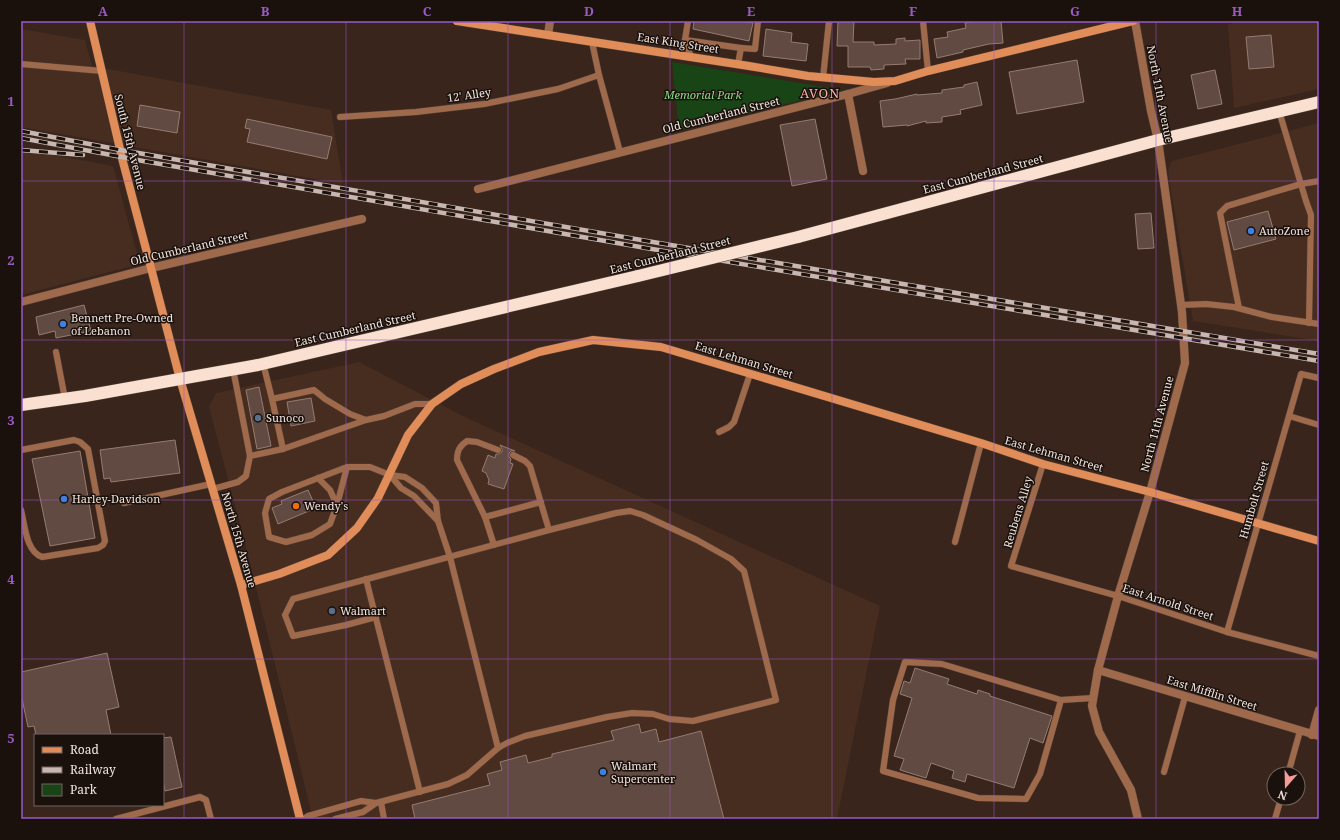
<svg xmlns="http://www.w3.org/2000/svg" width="1340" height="840" font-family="'Noto Serif',serif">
  <rect width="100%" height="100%" fill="#39251c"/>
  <!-- built -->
  <g fill="#472c20">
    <path d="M1246,21H1319V89L1234,108L1228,24Z"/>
    <path d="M21,29L85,40L92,66L331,110L343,184L21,127Z"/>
    <path d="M1319,123V341L1193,321L1169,179L1168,170L1172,161Z"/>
    <path d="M21,149L113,166L140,264L21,295Z"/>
    <path d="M359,362L467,418L880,606L837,819H313L248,555L209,407L216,393Z"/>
  </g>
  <!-- green -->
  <path fill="#184416" d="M672,62L843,90L679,130Z"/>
  <!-- building -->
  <g fill="#614a41" stroke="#957c72">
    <path d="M694,21H742L753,23L749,41L693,29Z"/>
    <path d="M838,21H854L853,42H874V45L896,44V39L905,38V41L920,40V59H905L906,64L884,65V69L871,70L870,67H848V46H837Z"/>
    <path d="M976,21H1001L1003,43L989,44L963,50V52L937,58L934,39L948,37L947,32L966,28L965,23Z"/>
    <path d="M766,29L792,33L791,42L808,44L806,61L763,56Z"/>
    <path d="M1271,35L1274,67L1249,69L1246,37Z"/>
    <path d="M1077,60L1084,102L1017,114L1009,72Z"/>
    <path d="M1215,70L1222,104L1198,109L1191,75Z"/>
    <path d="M977,82L982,105L960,110L961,114L942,117V122L926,123V121L907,126V125L883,127L880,101L895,99L917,94V95L942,93V90L964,87V85Z"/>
    <path d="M140,105L180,112L177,133L137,126Z"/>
    <path d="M247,119L332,137L327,159L247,142L250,129L245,128Z"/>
    <path d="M815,119L827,179L792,186L780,125Z"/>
    <path d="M1268,211L1276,239L1234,250L1227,222Z"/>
    <path d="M1151,213L1154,248L1138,249L1135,214Z"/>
    <path d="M84,305L91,331L56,338L55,331L39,335L36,317Z"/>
    <path d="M259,387L271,446L257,449L246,390Z"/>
    <path d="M311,398L315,421L291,426L287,402Z"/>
    <path d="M175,440L180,473L111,482L110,478L104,479L100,450Z"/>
    <path d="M500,445L515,451H511L509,453V457L511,459L510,463L513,464L504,489L488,484L489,480L486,473L482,471L488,455L495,458L496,454H499L502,452V449Z"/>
    <path d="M80,451L95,538L50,546L32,459Z"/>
    <path d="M308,490L316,508L278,524L272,508L282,504L281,501Z"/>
    <path d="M107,653L119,707L106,710L111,735H36L34,726L28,727L21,694V672Z"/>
    <path d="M915,668L949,679L947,684L977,694L978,690L990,694V696L1052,716L1043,743L1030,738L1014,788L967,774L965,782L952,778L954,771L931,763L926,778L900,770L904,759L894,756L912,698L900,694L904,681L910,683Z"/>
    <path d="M639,724L641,733L656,729L659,742L701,731L724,819H415L412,805L490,785L487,774L502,770L500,762L526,755L528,763L552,757V754L614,740L611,731Z"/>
    <path d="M171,737L182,787L165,791L163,781V738Z"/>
  </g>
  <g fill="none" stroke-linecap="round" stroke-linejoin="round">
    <!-- lane casing -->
    <g stroke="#534037" stroke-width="7">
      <g id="lane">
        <path d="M923,21L928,71"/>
        <path d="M685,40L688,21"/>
        <path d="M592,42L599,75L620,152"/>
        <path d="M741,48L755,49L758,21"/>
        <path d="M691,57L685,40L741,48L738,64"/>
        <path d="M21,64L102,71"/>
        <path d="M823,78L829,21"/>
        <path d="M1279,111L1306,201L1311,215L1309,323"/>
        <path d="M340,117L416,112L484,104L558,89L599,75"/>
        <path d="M1181,305L1206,304L1234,307L1272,317L1319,324"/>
        <path d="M1239,308L1220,213L1227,206L1301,184L1319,181"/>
        <path d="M56,352L65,399"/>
        <path d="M263,363L272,399L314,390L325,399L350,414L366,420L384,416L415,404H432"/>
        <path d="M233,369L250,456"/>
        <path d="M1289,416L1319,425"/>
        <path d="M719,432L729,427L734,422L750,374"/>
        <path d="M283,449L366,420"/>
        <path d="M21,450L74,440L80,442L88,449L105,541L103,545L98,548L42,557C26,551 25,526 21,510"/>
        <path d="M513,455L525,461L530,466L549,530"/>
        <path d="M1043,464L1011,566L1118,596L1227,632L1319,656"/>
        <path d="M347,467L337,505L330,524L312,535L286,542L269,537L265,513L269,499L282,492L347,467H370L390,475L405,477L422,488L436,503L438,521L450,557L498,748"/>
        <path d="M390,475L401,488L414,496L438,521"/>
        <path d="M318,478L330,490L337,505"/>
        <path d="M213,489L238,482L246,476L250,456L283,449L272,399"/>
        <path d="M124,503L211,484"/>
        <path d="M485,517L541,502"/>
        <path d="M955,542L981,443"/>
        <path d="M494,545L485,517L457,460C457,450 460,446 467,441L477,442L498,450"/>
        <path d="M366,579L420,792"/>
        <path d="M1227,632L1301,374L1319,378"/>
        <path d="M1061,700L1040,774L1026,799L978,798L883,771L893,700L905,662L942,664L1061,700L1093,698"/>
        <path d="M1164,772L1185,697"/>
        <path d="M1288,774L1300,731"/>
        <path d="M381,802L384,819"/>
        <path d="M116,819L200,797L206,800L211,819"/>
        <path d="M304,819L308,816L361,801L376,803"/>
        <path d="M335,819L363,812L376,803L448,784L467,775L498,748L507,743L525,736L607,717L632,713L653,714L669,719L693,721L776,700L744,571L731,559L697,540L643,515L630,511L616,513L549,530L293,599L285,615L293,636L346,625L376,617"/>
        <path d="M1275,819L1281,798"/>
      </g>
    </g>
    <!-- street casing -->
    <g stroke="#534037" stroke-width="9">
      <g id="street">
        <path d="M1135,21L1151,111L1158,140L1182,312L1185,363L1150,492L1118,596L1098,670L1092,706L1099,732L1131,790L1138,819"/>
        <path d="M548,35L550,21"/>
        <path d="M848,94L863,171"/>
        <path d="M478,189L848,94L887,83"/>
        <path d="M21,302L151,268L362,219"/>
        <path d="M1098,670L1319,736"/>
        <path d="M1312,735L1319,710"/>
      </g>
    </g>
    <!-- secondary casing -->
    <g stroke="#534037" stroke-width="9">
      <g id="secondary">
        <path d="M90,21L123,162L151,268L180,379L241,585L300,819"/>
        <path d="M457,21L749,66L808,76L874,82L895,81L928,71L1133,21"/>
        <path d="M241,585L279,574L328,555L357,528L378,498L408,435L432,404L461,384L494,369L539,352L593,340L661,347L981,443L1043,464L1150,492L1319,541"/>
      </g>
    </g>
    <!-- highway casing -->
    <g stroke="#534037" stroke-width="13">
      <g id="highway">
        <path d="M798,237L1158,140L1319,102"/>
        <path d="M21,405L85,396L258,365L638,276"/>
      </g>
    </g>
    <!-- lane -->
    <use href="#lane" stroke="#9f6a4b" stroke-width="6"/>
    <!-- street -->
    <use href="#street" stroke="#9f6a4b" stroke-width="8"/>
    <!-- secondary -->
    <use href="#secondary" stroke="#e18d59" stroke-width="8"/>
    <!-- highway -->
    <use href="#highway" stroke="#fae0d0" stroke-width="12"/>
    <!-- rail casing -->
    <g stroke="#c7b7b0" stroke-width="4.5">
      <g id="rail">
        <path d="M21,131L121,150L647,241L1319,354"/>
        <path d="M21,138L143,161L646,248L1319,361"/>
        <path d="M21,150L83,155"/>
      </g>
    </g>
    <!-- rail -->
    <use href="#rail" stroke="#1a110d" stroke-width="3" stroke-dasharray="9" stroke-linecap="butt"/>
    <!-- highway-bridge casing -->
    <g stroke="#534037" stroke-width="13" stroke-linecap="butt">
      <path id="highway-bridge" d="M638,276L798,237"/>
    </g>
    <!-- highway-bridge -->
    <use href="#highway-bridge" stroke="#fae0d0" stroke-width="12"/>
  </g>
  <!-- grid -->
  <path fill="none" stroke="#995ac7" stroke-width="1" stroke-opacity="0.55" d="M184,21V819M346,21V819M508,21V819M670,21V819M832,21V819M994,21V819M1156,21V819M21,181H1319M21,340H1319M21,500H1319M21,659H1319"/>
  <!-- markers -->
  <g fill="#3f7fe0" stroke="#1a110d" stroke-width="1.5">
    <circle cx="1251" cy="231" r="4"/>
    <circle cx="63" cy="324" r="4"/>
    <circle cx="64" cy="499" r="4"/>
    <circle cx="603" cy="772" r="4"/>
  </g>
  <g fill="#5c6f8a" stroke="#1a110d" stroke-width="1.5">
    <circle cx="258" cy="418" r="4"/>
    <circle cx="332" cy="611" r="4"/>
  </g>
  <circle fill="#e8710a" stroke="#1a110d" stroke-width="1.5" cx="296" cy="506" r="4"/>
  <g text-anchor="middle" stroke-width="3" stroke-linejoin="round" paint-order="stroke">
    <!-- street labels -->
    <g font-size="11" fill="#f2e4de" stroke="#1a110d">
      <text transform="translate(678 43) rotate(9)" y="4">East King Street</text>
      <text transform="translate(1160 94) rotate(79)" y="4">North 11th Avenue</text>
      <text transform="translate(469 95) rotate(-8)" y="4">12' Alley</text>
      <text transform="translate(721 115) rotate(-14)" y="4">Old Cumberland Street</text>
      <text transform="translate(130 142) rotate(76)" y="4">South 15th Avenue</text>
      <text transform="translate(983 174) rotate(-15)" y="4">East Cumberland Street</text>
      <text transform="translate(189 248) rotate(-13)" y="4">Old Cumberland Street</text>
      <text transform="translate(670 255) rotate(-14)" y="4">East Cumberland Street</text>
      <text transform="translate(355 329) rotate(-13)" y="4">East Cumberland Street</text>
      <text transform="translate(744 360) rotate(17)" y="4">East Lehman Street</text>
      <text transform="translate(1157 424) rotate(-75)" y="4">North 11th Avenue</text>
      <text transform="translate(1054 454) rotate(16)" y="4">East Lehman Street</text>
      <text transform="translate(1254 500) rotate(-74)" y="4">Humbolt Street</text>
      <text transform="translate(1018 512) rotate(-73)" y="4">Reubens Alley</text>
      <text transform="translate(239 540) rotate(74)" y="4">North 15th Avenue</text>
      <text transform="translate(1168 602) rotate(18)" y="4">East Arnold Street</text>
      <text transform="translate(1212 693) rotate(17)" y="4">East Mifflin Street</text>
    </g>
    <!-- park labels -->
    <g font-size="11" font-style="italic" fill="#89de83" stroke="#1a110d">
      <text x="703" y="99">Memorial Park</text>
    </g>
    <!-- poi labels -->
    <g font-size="11" fill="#f2e4de" stroke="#1a110d" text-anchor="start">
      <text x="1259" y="235">AutoZone</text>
      <text x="71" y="322">Bennett Pre-Owned<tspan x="71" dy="13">of Lebanon</tspan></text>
      <text x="266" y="422">Sunoco</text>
      <text x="72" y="503">Harley-Davidson</text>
      <text x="304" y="510">Wendy's</text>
      <text x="340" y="615">Walmart</text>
      <text x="611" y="770">Walmart<tspan x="611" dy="13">Supercenter</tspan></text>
    </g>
    <!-- quarter labels -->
    <g font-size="13" letter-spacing="1" fill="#ffaaa8" stroke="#1a110d">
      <text x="820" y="98">AVON</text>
    </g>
  </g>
  <!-- border -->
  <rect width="1340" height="840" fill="none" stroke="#1a110d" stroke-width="44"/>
  <!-- legend -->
  <rect x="34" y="734" width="130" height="72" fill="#1a110d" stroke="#706561"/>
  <rect x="42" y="747" width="20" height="6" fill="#e18d59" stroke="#706561"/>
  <text x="70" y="754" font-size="12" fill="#f2e4de">Road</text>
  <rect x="42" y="767" width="20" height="6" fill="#c7b7b0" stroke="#706561"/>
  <text x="70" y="774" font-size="12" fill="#f2e4de">Railway</text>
  <rect x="42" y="784" width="20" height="12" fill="#184416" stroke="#706561"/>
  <text x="70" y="794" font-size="12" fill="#f2e4de">Park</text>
  <!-- north arrow -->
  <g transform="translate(1286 786) rotate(200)"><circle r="19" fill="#1a110d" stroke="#706561"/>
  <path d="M0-3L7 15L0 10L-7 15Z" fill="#f59b99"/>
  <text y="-6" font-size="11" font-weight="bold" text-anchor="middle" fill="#f2e4de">N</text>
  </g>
  <rect x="22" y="22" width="1296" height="796" fill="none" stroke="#995ac7" stroke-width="1.5"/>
  <g font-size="13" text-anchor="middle" font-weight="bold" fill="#995ac7">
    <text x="103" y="16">A</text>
    <text x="265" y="16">B</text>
    <text x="427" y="16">C</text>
    <text x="589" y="16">D</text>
    <text x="751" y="16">E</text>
    <text x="913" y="16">F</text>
    <text x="1075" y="16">G</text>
    <text x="1237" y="16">H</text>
    <text x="11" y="106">1</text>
    <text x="11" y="265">2</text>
    <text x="11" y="425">3</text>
    <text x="11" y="584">4</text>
    <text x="11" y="743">5</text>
  </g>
</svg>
